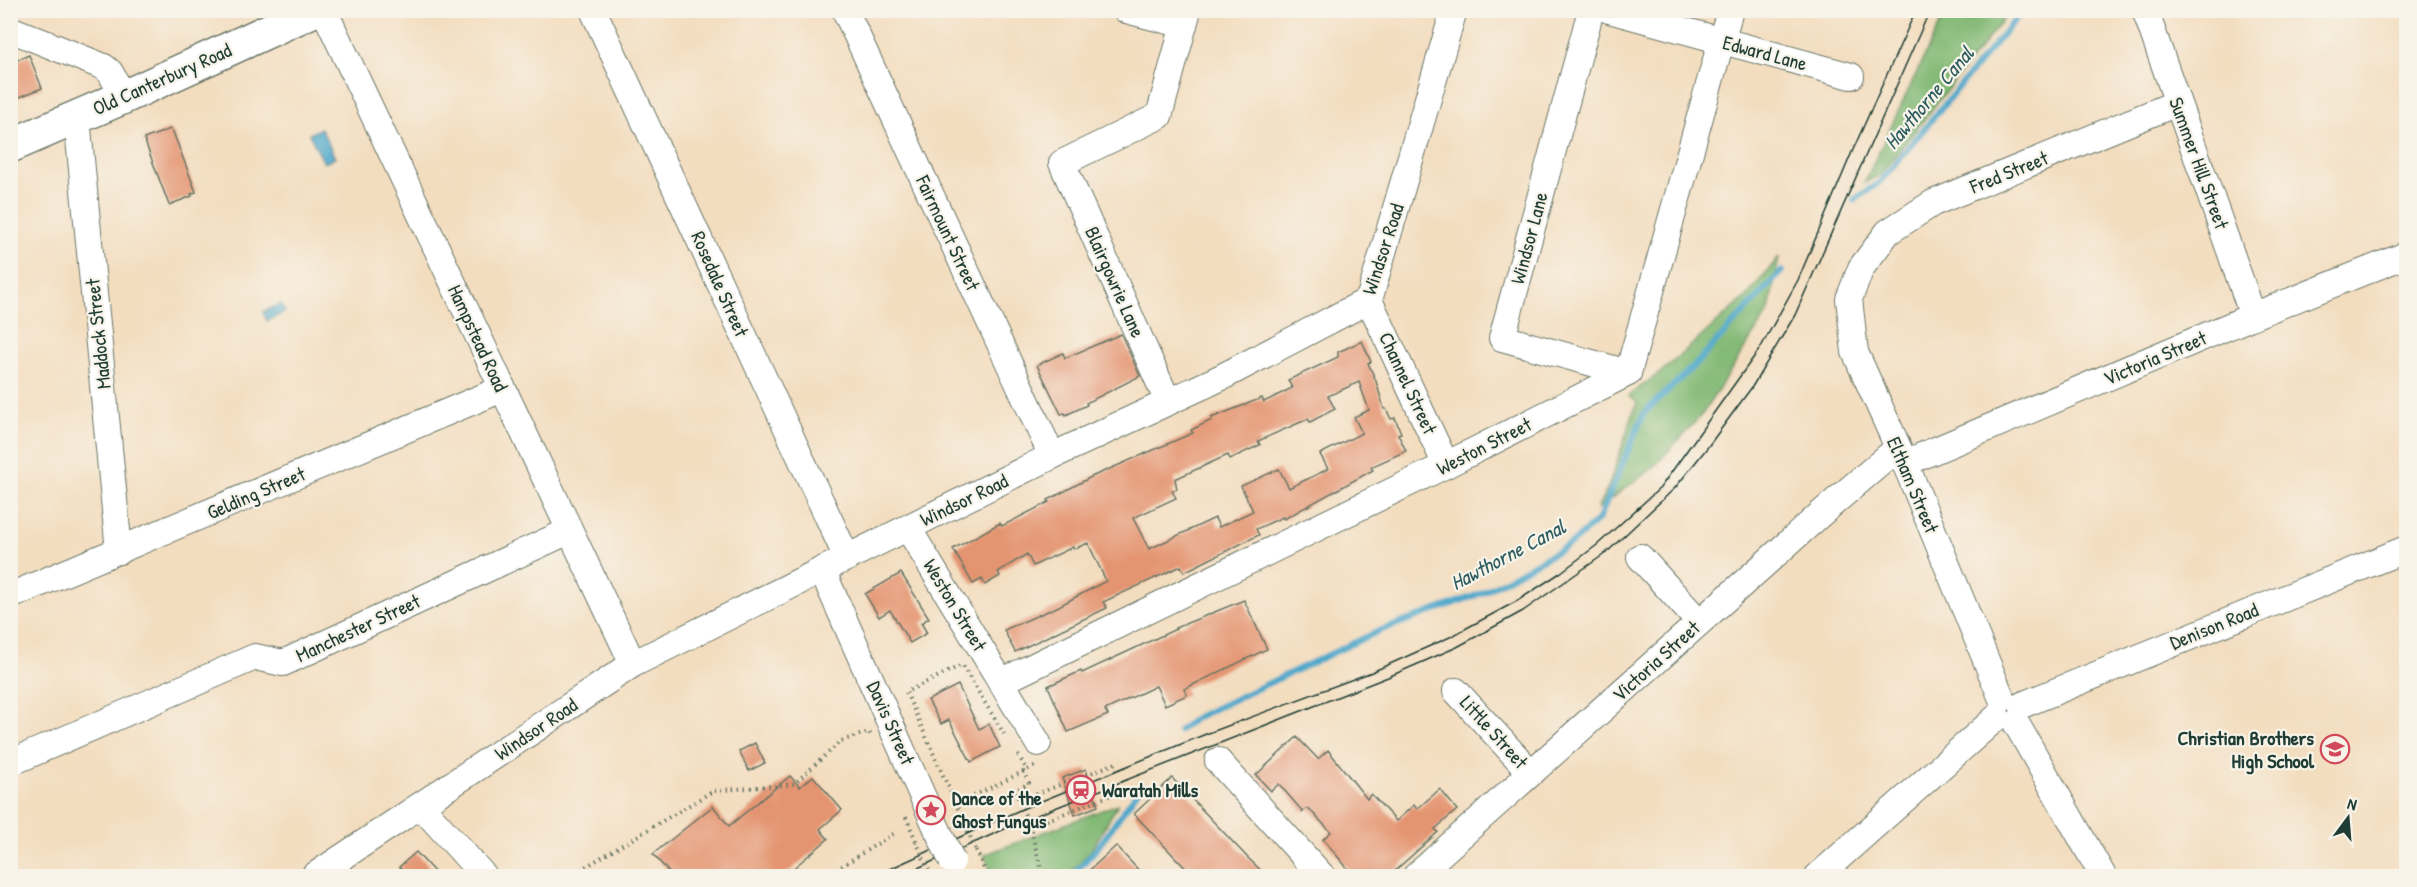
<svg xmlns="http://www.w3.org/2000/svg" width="2417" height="887" font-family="'Patrick Hand',sans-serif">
  <rect width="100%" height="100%" fill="#f7f3e8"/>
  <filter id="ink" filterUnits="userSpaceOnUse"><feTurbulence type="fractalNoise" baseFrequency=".0167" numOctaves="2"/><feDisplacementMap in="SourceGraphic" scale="12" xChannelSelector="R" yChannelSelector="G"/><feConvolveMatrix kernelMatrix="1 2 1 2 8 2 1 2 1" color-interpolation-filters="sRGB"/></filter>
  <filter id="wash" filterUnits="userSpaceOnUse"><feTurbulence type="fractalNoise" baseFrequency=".008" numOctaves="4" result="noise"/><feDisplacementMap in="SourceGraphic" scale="24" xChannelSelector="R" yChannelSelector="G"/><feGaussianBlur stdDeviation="1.35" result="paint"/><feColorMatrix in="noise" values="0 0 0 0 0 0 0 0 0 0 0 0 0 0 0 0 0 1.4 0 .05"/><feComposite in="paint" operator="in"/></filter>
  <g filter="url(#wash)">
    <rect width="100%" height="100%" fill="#f3ddbf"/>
    <!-- forest -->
    <g fill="#83ba76" stroke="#517c55" stroke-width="1.5">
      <path d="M1946,11H2010L1880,175L1864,183Z"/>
      <path d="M1779,257L1769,311L1703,413L1653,468L1597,509L1609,485L1637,402L1628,396L1661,372L1747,296Z"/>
      <path d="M1118,804L1090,852L1067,876H993L984,855Z"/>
    </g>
    <!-- water -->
    <g fill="#4ea7cb" stroke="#367280" stroke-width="1.5">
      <path d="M321,128L335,158L324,163L309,134Z"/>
      <path d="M281,304L285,312L267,321L263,312Z"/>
    </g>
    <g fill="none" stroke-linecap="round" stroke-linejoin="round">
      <!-- stream -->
      <g stroke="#4ea7cb" stroke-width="6">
        <path d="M1854,200L1880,182L2023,10"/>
        <path d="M1179,731L1195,718L1379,631L1482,593L1572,543L1599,519L1644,413L1697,363L1782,271"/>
        <path d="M1072,876L1098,847L1142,785"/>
      </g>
    </g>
    <g id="blocks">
      <!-- building -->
      <g fill="#e49471" fill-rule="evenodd">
        <path d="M29,55L42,88L10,101V63Z"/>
        <path d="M170,129L173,132L196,192L191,194L192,196L169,205L144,139Z"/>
        <path d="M1121,334L1140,376L1086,403L1087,405L1066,415L1065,413L1061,414L1037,365L1063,353L1065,358Z"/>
        <path d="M1362,341L1371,362L1368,363L1376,381L1384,409H1386L1391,419L1395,418L1401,433L1398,434L1406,451L1371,467L1373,470L1284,519L1283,517L1256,529L1259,535L1184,572L1181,566L1103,602L1107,608L1015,652L1004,630L1057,607L1106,581L1088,543L1074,549L1073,547L1033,566L1027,554L998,572L1000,576L985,585L982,579L973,584L953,549L1000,523L1002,526L1049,502L1048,500L1091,477L1193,433L1191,430L1212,420L1211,418L1262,398L1264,402L1292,388L1288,380L1338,357V352ZM1359,382L1369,410L1354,417L1362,433L1320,454L1328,469L1289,488L1279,469L1241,486L1253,511L1219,527L1215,518L1149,549L1133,518L1176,498L1172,491L1177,489L1175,479L1228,455L1230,459L1260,445L1258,441L1308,419L1310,422L1335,409L1328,396Z"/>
        <path d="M901,573L929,618L921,623L927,633L910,643L890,610L879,617L865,594Z"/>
        <path d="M1244,600L1267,649L1184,689L1187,695L1165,705L1156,686L1105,710L1108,715L1068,732L1048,686L1081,671L1082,673L1176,629L1175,628Z"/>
        <path d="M958,685L979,729L989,724L1000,747L971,762L949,720L941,724L928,700Z"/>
        <path d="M1297,737L1318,759L1328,750L1367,799L1371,794L1396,821L1414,805L1417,809L1440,789L1457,810L1435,829L1438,832L1389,876H1354L1323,839L1331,832L1308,808L1303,812L1279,784L1271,791L1256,775Z"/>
        <path d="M755,743L765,763L749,771L739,751Z"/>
        <path d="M1086,769L1098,806L1075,815L1062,778Z"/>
        <path d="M790,776L800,787L813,776L842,810L820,829L828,839L784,876H672L653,854L713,806L729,826Z"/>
        <path d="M1172,778L1248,858L1267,876H1193L1134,814Z"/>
        <path d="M1116,846L1144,876H1083Z"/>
        <path d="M416,852L438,876H408L399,867Z"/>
      </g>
    </g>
  </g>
  <g filter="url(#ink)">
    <use href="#blocks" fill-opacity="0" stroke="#697565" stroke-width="1.5"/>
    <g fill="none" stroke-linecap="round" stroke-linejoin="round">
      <!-- minor casing -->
      <g stroke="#697565" stroke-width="28">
        <g id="minor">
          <path d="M324,10L633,664"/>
          <path d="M593,10L847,558"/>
          <path d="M845,10L1052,456"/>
          <path d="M1126,10L1184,25"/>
          <path d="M1591,10L1502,338L1628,373"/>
          <path d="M1609,10L1851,76"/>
          <path d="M2145,10L2253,316"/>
          <path d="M10,29L104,67L110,72L124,97"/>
          <path d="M77,118L119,551"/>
          <path d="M1369,300L1446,465"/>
          <path d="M1168,402L1062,163L1159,116L1188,10"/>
          <path d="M1905,463L2253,316L2406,255"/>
          <path d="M908,528L1038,743"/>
          <path d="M1640,557L1699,622"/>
          <path d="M822,570L938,831"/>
          <path d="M10,596L502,389"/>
          <path d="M1001,682L1446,465L1628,373L1730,10"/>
          <path d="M1456,691L1531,773"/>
          <path d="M2002,699L1905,463L1855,352L1849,299L1861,268L1888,232L1933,203L2177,103"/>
          <path d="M2022,705L2406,549"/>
          <path d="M2016,723L2103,876"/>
          <path d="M1218,761L1322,876"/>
          <path d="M10,763L255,657L283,663L569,531"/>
          <path d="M421,806L484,876"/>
          <path d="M314,876L633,664L1052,456L1222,377L1369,300L1454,10"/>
          <path d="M1416,876L1824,511L1898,448"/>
          <path d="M1818,876L1997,717"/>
        </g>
      </g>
      <!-- major casing -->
      <g stroke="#697565" stroke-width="36">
        <path id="major" d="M10,146L124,97L314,10"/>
      </g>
      <!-- path -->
      <g stroke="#697565" stroke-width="4" stroke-dasharray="1.5 4.5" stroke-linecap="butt">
        <path d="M1018,755L1027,770"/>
        <path d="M1023,771L1029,783L1015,791L1030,827L1043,876"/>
        <path d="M963,801L1037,765"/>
        <path d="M1019,801L1116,763"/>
        <path d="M906,817L916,841"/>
        <path d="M963,820L906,692L962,665L1004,734"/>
        <path d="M1030,827L1126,789"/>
        <path d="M976,850L987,876"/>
        <path d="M929,871L931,876"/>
        <path d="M570,876L713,791L794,784L841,741L869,732L871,736"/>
        <path d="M826,876L896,832"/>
      </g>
      <!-- minor -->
      <use href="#minor" stroke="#fff" stroke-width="26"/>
      <!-- major -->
      <use href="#major" stroke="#fff" stroke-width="33"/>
      <!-- tram -->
      <g stroke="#1f3d34" stroke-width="1.5">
        <path d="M874,876L1022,809L1206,734L1372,672L1450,637L1517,601L1560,573L1597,545L1660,488L1761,347L1798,280L1852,152L1916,10"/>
        <path d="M900,876L1027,819L1388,677L1457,647L1523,611L1606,553L1675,488L1707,448L1752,387L1795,315L1930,10"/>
      </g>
      <!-- minor-bridge casing -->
      <g stroke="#697565" stroke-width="28" stroke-linecap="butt">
        <path id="minor-bridge" d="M938,831L952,861"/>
      </g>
      <!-- path-bridge -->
      <g stroke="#697565" stroke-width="4" stroke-dasharray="1.5 4.5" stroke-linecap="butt">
        <path d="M963,820L976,850"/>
        <path d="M916,841L929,871"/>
      </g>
      <!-- minor-bridge -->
      <use href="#minor-bridge" stroke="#fff" stroke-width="26"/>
    </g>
  </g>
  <!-- icons -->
  <defs>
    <g id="school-ring" transform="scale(1.5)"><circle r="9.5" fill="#f7f3e8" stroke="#d1495b" stroke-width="1.5"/><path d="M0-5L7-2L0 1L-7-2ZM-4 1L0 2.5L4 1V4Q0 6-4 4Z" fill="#d1495b"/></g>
    <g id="station-ring" transform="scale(1.5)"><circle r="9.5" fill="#f7f3e8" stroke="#d1495b" stroke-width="1.5"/><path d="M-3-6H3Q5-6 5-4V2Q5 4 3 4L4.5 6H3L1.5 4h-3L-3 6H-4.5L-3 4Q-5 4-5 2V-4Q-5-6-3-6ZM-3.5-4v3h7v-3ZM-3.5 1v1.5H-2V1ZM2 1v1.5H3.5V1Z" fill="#d1495b"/></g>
    <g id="sight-ring" transform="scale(1.5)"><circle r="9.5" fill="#f7f3e8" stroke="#d1495b" stroke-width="1.5"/><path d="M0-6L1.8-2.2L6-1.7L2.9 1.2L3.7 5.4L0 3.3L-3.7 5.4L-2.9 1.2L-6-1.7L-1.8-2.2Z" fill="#d1495b"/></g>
  </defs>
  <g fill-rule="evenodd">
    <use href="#school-ring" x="2335" y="749"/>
    <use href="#station-ring" x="1081" y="790"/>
    <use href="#sight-ring" x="931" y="810"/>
  </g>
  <g text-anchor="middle" stroke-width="4.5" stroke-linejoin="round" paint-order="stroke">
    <!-- street labels -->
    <g font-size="20" fill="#1f3d34" stroke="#f7f3e8">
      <text transform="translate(1765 53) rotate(15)" y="7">Edward Lane</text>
      <text transform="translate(162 79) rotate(-24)" y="7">Old Canterbury Road</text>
      <text transform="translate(2199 163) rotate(70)" y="7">Summer Hill Street</text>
      <text transform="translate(2009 172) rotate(-22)" y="7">Fred Street</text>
      <text transform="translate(948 233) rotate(65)" y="7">Fairmount Street</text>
      <text transform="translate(1529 238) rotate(-75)" y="7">Windsor Lane</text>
      <text transform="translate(1383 249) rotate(-72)" y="7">Windsor Road</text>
      <text transform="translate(1115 282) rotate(66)" y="7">Blairgowrie Lane</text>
      <text transform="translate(720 284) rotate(66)" y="7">Rosedale Street</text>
      <text transform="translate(98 334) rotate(-96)" y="7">Maddock Street</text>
      <text transform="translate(478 338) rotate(65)" y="7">Hampstead Road</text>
      <text transform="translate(2155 358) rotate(-23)" y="7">Victoria Street</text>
      <text transform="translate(1408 383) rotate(65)" y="7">Channel Street</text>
      <text transform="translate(1484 446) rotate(-27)" y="7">Weston Street</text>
      <text transform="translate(1913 485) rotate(67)" y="7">Eltham Street</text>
      <text transform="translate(256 493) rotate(-23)" y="7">Gelding Street</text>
      <text transform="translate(964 500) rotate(-26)" y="7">Windsor Road</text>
      <text transform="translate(955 605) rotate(59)" y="7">Weston Street</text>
      <text transform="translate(2214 626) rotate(-22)" y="7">Denison Road</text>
      <text transform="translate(358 628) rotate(-25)" y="7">Manchester Street</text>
      <text transform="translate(1656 661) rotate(-42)" y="7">Victoria Street</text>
      <text transform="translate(891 723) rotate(66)" y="7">Davis Street</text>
      <text transform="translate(536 729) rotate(-34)" y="7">Windsor Road</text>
      <text transform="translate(1494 732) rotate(48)" y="7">Little Street</text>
    </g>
    <!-- poi labels -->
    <g font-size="20" font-weight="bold" fill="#1f3d34" stroke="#f7f3e8" text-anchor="start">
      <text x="2314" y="745" text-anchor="end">Christian Brothers<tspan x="2314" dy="23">High School</tspan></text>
      <text x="1102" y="797">Waratah Mills</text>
      <text x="952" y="805">Dance of the<tspan x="952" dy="23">Ghost Fungus</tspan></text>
    </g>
    <!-- water labels -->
    <g font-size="21" font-style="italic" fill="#2d5d61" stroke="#f7f3e8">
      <text transform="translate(1929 98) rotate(-50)" y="7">Hawthorne Canal</text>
      <text transform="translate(1508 555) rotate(-28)" y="7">Hawthorne Canal</text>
    </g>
  </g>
  <!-- margin -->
  <rect width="2417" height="887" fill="none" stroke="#f7f3e8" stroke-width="36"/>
  <!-- north arrow -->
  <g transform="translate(2348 818) rotate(16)" stroke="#f7f3e8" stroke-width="4.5" paint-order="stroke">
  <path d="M0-4.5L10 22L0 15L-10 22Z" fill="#1f3d34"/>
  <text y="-9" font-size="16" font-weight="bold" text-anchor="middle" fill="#1f3d34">N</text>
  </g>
</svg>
